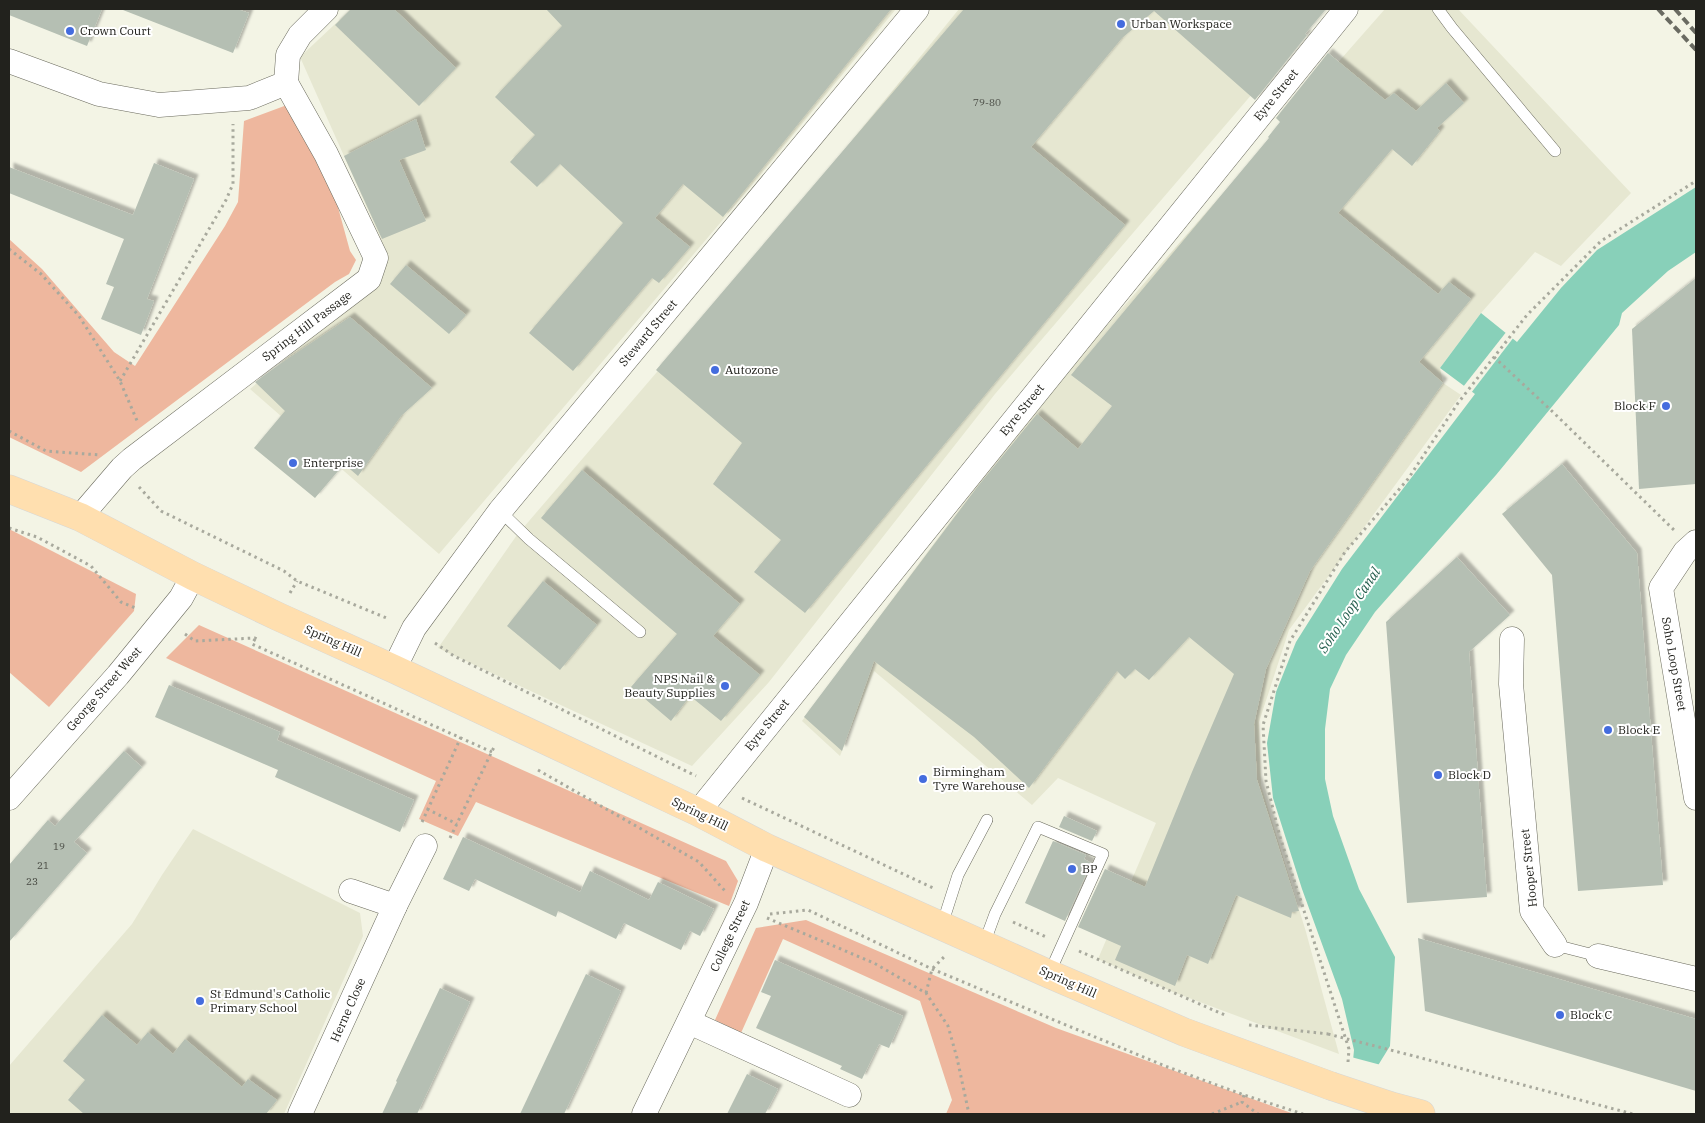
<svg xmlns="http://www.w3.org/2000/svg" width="1705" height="1123" font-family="'IBM Plex Serif',serif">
  <defs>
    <filter id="shadow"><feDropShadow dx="4.5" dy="-4.5" stdDeviation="1" flood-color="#0004"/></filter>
  </defs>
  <rect width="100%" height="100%" fill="#f3f4e5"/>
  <!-- built -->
  <g fill="#e6e7d1">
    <path d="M351,9H896L749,189L439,554L250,389L372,286L388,255L300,57Z"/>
    <path d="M959,9H1325L995,394L769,682L692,766L438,648L517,535L784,224Z"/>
    <path d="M1385,9H1458L1631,193L1561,266L1535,252L1481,313L1440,368L1443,383L1461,395L1289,630L1259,722L1261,785L1306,932L1339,1054L1173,992L1098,959L1156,823L1058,778L1032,805L874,671L840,756L802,721L1037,405Z"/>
    <path d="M193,829L360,913L363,936L284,1114H9V1066L132,924L162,875Z"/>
  </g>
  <!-- green -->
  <g fill="#eeb79e">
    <path d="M287,105L331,182L350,251L356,260L349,274L335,282L81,472L9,437V239L42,269L114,352L135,366L225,226L238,202L244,121Z"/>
    <path d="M9,529L136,594L134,611L49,707L9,672Z"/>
    <path d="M199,625L726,861L738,881L729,906L476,802L458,836L419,819L436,781L166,658Z"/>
    <path d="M806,920L1056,1028L1294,1114H946L952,1100L920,1001L783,939L741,1033L715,1020L756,928Z"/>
  </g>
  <!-- water -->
  <path fill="#88d0b9" d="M1696,187V252L1668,271L1622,313L1619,325L1496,475L1375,612L1346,655L1330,689L1325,729V779L1333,816L1359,889L1395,957L1390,1046L1348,1114L1354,1050L1342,999L1302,889L1273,798L1267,743L1276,692L1296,642L1342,569L1475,394L1440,368L1481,313L1517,342L1561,288L1597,250Z"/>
  <!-- pier -->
  <g fill="#f3f4e5">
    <path d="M1507,331L1514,337L1471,393L1463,387Z"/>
    <path d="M1351,1057L1381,1065L1372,1114H1345Z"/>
  </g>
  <!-- building -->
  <g fill="#b5bfb3" filter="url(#shadow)">
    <path d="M9,9H102L87,46L9,15Z"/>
    <path d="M123,9H237L249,13L233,53L123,10Z"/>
    <path d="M351,9H394L456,68L419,106L335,25Z"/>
    <path d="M546,9H891L723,217L683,184L655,218L690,247L659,283L652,278L573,371L529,333L623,223L560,164L537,187L510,162L535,135L495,97L562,26Z"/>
    <path d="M964,9H1326L1305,34L1307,35L1255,100L1154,11L1122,38L1031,147L1125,225L805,613L754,572L781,540L713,484L742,443L656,370Z"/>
    <path d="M1328,53L1385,100L1394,93L1416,111L1446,83L1464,103L1437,128L1440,131L1412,166L1392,149L1338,213L1438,294L1449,282L1471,299L1419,362L1443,383L1310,571L1266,669L1254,724L1257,780L1299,911L1292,912L1291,918L1236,895L1208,964L1187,955L1175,986L1115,960L1121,946L1078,927L1105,869L1145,887L1192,772L1234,674L1189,637L1149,680L1135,669L1125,679L1117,671L1029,788L974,737L874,661L842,751L804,717L978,486L1037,414L1078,449L1112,406L1071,375L1269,138L1268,137L1280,122L1276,118Z"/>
    <path d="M416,119L426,150L399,160L426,221L382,239L344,156Z"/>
    <path d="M154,163L194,179L147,299L154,301L141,335L101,319L114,287L106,284L124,239L9,193V167L133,215Z"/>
    <path d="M406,265L466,315L449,334L390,284Z"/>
    <path d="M1696,278V484L1639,489L1632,329Z"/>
    <path d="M350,317L432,388L401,416L358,476L344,464L315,498L254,448L285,411L255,382L280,364Z"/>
    <path d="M1562,464L1637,553L1663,885L1578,891L1552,575L1502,514Z"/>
    <path d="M582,470L740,604L713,636L760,675L721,721L690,696L671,721L631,687L677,634L541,518Z"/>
    <path d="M1457,557L1510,615L1469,652L1487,897L1407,903L1386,622Z"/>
    <path d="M543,581L597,625L560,670L507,626Z"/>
    <path d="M169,685L280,732L277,740L414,800L400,832L275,777L278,770L155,717Z"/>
    <path d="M124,751L142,767L74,842L87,853L9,942V865L48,820L55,826Z"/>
    <path d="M1064,816L1097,831L1092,841L1059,827Z"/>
    <path d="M463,837L580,892L590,871L649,900L658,882L714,909L700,936L690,931L681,950L624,923L616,939L558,911L556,917L475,879L469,891L443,879Z"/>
    <path d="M1053,841L1086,855L1084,859L1091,863L1065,921L1025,903Z"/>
    <path d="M1418,938L1696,1019V1091L1425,1011Z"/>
    <path d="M775,960L903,1016L889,1048L879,1044L862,1079L840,1069L842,1066L756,1028L771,996L761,992Z"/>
    <path d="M586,974L621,991L584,1072L564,1114H520Z"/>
    <path d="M440,988L470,1002L417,1114H382L397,1082L396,1081Z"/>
    <path d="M102,1015L137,1045L148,1032L173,1054L185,1039L242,1087L248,1079L277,1100L266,1114H84L68,1100L85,1080L63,1061Z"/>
    <path d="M747,1074L778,1089L765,1114H727Z"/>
  </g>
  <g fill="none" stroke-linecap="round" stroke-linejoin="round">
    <!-- service casing -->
    <g stroke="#6a6a5d" stroke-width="12">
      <g id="service">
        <path d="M1438,9L1452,28L1555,151"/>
        <path d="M500,511L529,539L640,632"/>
        <path d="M942,925L958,875L987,820"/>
        <path d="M984,944L995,914L1038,827L1103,854L1049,974"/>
        <path d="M1555,945L1598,956"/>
      </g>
    </g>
    <!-- minor casing -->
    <g stroke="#6a6a5d" stroke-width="25">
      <g id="minor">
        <path d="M9,61L99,94L159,105L249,98L286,83"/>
        <path d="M286,83L288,55L300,35L326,9"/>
        <path d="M80,517L122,468L132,459L369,279L376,258L326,154L286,83"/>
        <path d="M1696,542L1685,552L1661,588L1696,798"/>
        <path d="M1512,639L1511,684L1532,911L1555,945"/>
        <path d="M394,669L414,628L500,511L917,9"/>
        <path d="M9,798L118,675L181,598L193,576"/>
        <path d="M698,812L1346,9"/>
        <path d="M351,891L395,906"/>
        <path d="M1598,956L1696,979"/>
        <path d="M689,1022L849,1095"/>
        <path d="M300,1114L395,906L425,846"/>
        <path d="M644,1114L746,903L767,848"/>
      </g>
    </g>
    <!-- primary casing -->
    <g stroke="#d7d7d6" stroke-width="29">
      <g id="primary">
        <path d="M9,489L80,517L193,576L279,617L394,669L698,812L767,848L1049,974L1184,1032L1331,1086"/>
        <path d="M1391,1106L1421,1114"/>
      </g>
    </g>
    <!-- path -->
    <g stroke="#a8a99d" stroke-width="3" stroke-dasharray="2.5 4" stroke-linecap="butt">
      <path d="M9,249L41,274L79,316L120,381L138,423"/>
      <path d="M1494,357L1555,414L1674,530"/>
      <path d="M120,381L226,200L233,184V124"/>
      <path d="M9,431L46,451L100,455"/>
      <path d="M139,487L161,511L284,571L297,581L389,619"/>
      <path d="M9,528L37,537L91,566L121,602L138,609"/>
      <path d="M290,593L297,581"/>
      <path d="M185,634L195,641L255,638L259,640"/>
      <path d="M255,639L252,644L492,752"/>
      <path d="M435,643L454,656L696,776"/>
      <path d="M538,770L699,862L725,891"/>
      <path d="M742,798L933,888"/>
      <path d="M427,809L457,824"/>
      <path d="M422,822L461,737"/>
      <path d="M450,838L495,745"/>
      <path d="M770,914L808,910L932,969L1059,1022L1165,1066L1244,1095L1303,1114"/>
      <path d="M767,918L874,963L926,993L948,1026L957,1058L969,1114"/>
      <path d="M1013,922L1046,937"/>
      <path d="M1079,951L1227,1016"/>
      <path d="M926,993L932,969L945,956"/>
      <path d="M1249,1025L1328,1034"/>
      <path d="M1410,1055L1633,1114"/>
      <path d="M1348,1062L1349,1049L1280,837L1266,781L1263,725L1290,641L1345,552L1408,479L1458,403L1527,315L1601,241L1696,181"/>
      <path d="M1244,1095L1242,1102L1258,1114"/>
      <path d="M1212,1114L1242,1102"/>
    </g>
    <!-- service -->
    <use href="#service" stroke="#fff" stroke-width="11"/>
    <!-- minor -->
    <use href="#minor" stroke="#fff" stroke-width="24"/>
    <!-- primary -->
    <use href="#primary" stroke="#ffdfaf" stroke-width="28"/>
    <!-- rail -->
    <g stroke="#696a61" stroke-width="4" stroke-dasharray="8 4" stroke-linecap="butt">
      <path d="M1658,9L1696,50"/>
      <path d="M1675,9L1696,33"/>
    </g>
    <!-- primary-bridge casing -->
    <g stroke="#d7d7d6" stroke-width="29" stroke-linecap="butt">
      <path id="primary-bridge" d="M1331,1086L1391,1106"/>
    </g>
    <!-- path-bridge -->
    <path stroke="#a8a99d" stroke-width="3" stroke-dasharray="2.5 4" stroke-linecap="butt" d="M1328,1034L1410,1055"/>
    <!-- primary-bridge -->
    <use href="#primary-bridge" stroke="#ffdfaf" stroke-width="28"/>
  </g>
  <!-- markers -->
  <g fill="#446cde" stroke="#fff" stroke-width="2">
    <circle cx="1121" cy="24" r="5"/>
    <circle cx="70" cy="31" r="5"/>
    <circle cx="715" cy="370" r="5"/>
    <circle cx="1666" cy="406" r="5"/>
    <circle cx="293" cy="463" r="5"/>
    <circle cx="725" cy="686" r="5"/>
    <circle cx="1608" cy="730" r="5"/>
    <circle cx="1438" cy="775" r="5"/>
    <circle cx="923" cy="779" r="5"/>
    <circle cx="1072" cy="869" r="5"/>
    <circle cx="200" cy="1001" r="5"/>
    <circle cx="1560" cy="1015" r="5"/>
  </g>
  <g text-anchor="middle" stroke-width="4" stroke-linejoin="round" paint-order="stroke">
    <!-- number labels -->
    <g font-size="10" fill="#474942">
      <text x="987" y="106">79-80</text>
      <text x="59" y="850">19</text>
      <text x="43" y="869">21</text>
      <text x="32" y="885">23</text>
    </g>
    <!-- poi labels -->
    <g font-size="12" fill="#22221d" stroke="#fff" text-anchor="start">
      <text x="1131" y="28">Urban Workspace</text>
      <text x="80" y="35">Crown Court</text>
      <text x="725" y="374">Autozone</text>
      <text x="1656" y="410" text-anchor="end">Block F</text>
      <text x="303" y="467">Enterprise</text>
      <text x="715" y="683" text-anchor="end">NPS Nail &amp;<tspan x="715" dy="14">Beauty Supplies</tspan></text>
      <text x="1618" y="734">Block E</text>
      <text x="933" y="776">Birmingham<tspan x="933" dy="14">Tyre Warehouse</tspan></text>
      <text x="1448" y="779">Block D</text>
      <text x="1082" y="873">BP</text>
      <text x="210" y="998">St Edmund's Catholic<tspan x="210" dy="14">Primary School</tspan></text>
      <text x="1570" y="1019">Block C</text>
    </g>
    <!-- street labels -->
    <g font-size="12" fill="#22221d" stroke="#fff">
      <text transform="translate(1276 95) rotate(-51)" y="4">Eyre Street</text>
      <text transform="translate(307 326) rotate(-37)" y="4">Spring Hill Passage</text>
      <text transform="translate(648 333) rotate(-50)" y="4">Steward Street</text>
      <text transform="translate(1022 410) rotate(-51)" y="4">Eyre Street</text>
      <text transform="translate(333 641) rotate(24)" y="4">Spring Hill</text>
      <text transform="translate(1674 664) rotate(80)" y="4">Soho Loop Street</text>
      <text transform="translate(104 689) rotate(-49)" y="4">George Street West</text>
      <text transform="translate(767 725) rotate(-51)" y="4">Eyre Street</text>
      <text transform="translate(700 814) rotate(26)" y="4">Spring Hill</text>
      <text transform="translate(1529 868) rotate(-96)" y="4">Hooper Street</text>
      <text transform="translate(730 936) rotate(-65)" y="4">College Street</text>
      <text transform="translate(1068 982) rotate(24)" y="4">Spring Hill</text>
      <text transform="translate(348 1010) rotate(-66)" y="4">Herne Close</text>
    </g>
    <!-- water labels -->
    <g font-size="14" font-style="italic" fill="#255f4e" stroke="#fff">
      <text transform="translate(1349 610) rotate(-56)" y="5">Soho Loop Canal</text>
    </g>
  </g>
  <!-- border -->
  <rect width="1705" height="1123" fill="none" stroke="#22221d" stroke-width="20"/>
</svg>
